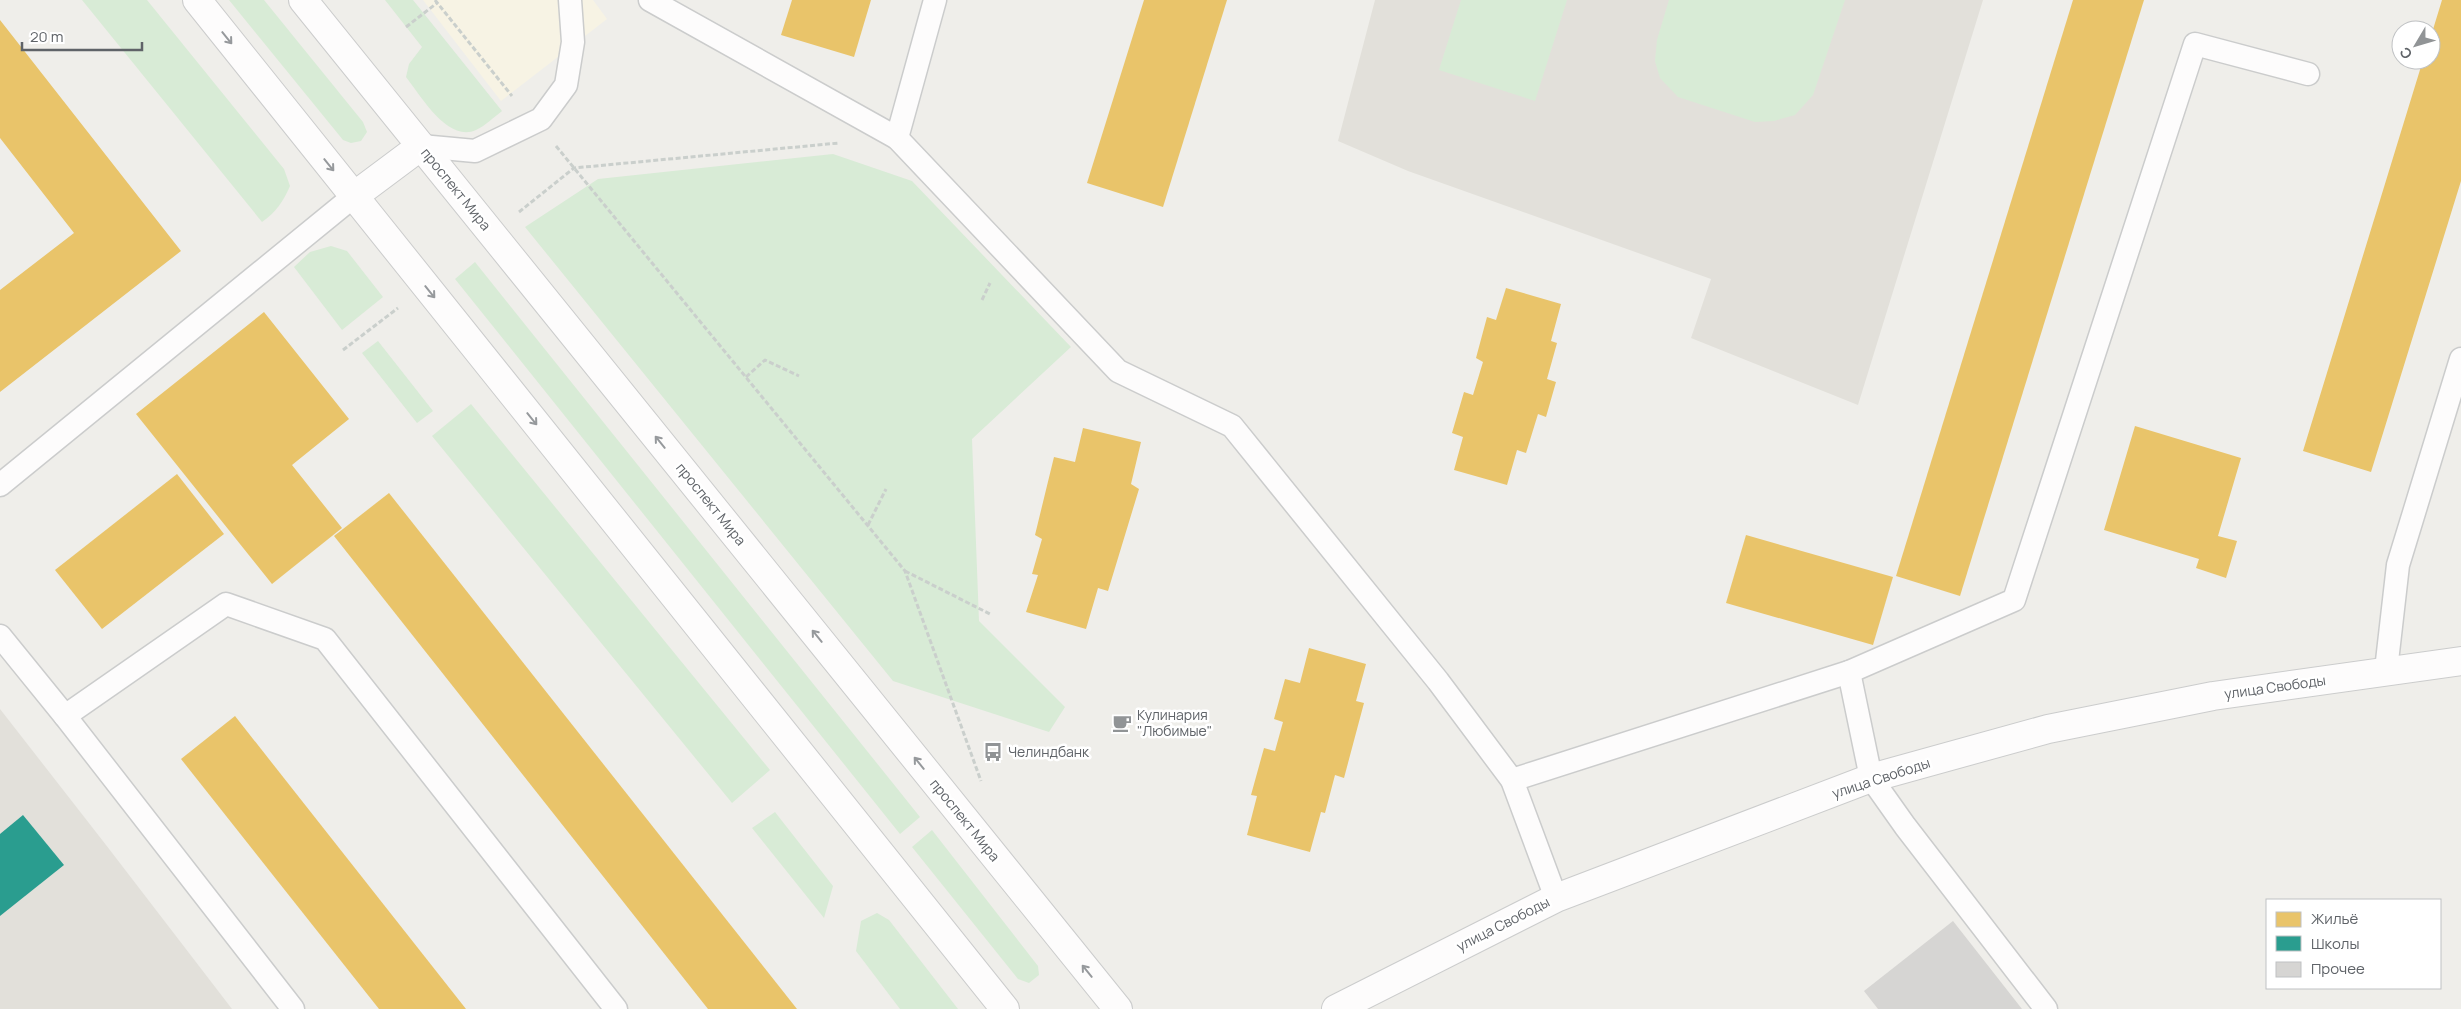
<svg xmlns="http://www.w3.org/2000/svg" width="2461" height="1009" font-family="Manrope,sans-serif">
  <rect width="100%" height="100%" fill="#efeeea"/>
  <!-- commercial -->
  <path fill="#f7f3e4" d="M423,0H593L607,19L501,101Z"/>
  <!-- education -->
  <g fill="#e2e0da">
    <path d="M1375,0H1983L1858,405L1691,338L1711,279L1408,171L1338,141Z"/>
    <path d="M0,709L106,845L232,1009H0Z"/>
  </g>
  <!-- green -->
  <g fill="#d8ebd6">
    <path d="M82,0H147L284,169L290,186C283,202 276,212 262,222Z"/>
    <path d="M229,0H264L363,122L367,132L361,141L351,143L343,140Z"/>
    <path d="M385,0H413L502,111C494,117 485,126 476,130C448,143 421,96 406,77L409,64L422,47Z"/>
    <path d="M1461,0H1567L1535,101L1439,70Z"/>
    <path d="M1669,0H1845L1813,95L1795,115L1774,121L1755,122L1678,97L1660,78L1655,61L1657,40Z"/>
    <path d="M833,154L912,181L1071,347L972,439L979,621L1065,707L1049,732L893,681L525,227L598,179Z"/>
    <path d="M331,246L347,251L383,297L342,330L294,267L310,252Z"/>
    <path d="M475,262L920,817L900,834L455,279Z"/>
    <path d="M378,341L433,411L417,423L362,353Z"/>
    <path d="M471,404L770,770L732,803L432,436Z"/>
    <path d="M775,812L833,886L824,918L752,828Z"/>
    <path d="M932,830L1038,966L1039,975L1029,983L1018,979L912,847Z"/>
    <path d="M877,913L889,920L958,1009H900L856,951L861,921Z"/>
  </g>
  <!-- homes -->
  <g fill="#e9c46a">
    <path d="M792,0H871L854,57L781,35Z"/>
    <path d="M1144,0H1227L1163,207L1087,183Z"/>
    <path d="M2073,0H2144L1960,596L1896,576Z"/>
    <path d="M2442,0H2461V181L2371,472L2303,451L2423,60H2431V36Z"/>
    <path d="M0,20L181,251L0,392V290L74,233L0,138Z"/>
    <path d="M1506,288L1561,304L1551,341L1557,343L1547,379L1556,382L1546,417L1538,414L1526,453L1517,450L1507,485L1454,470L1463,437L1452,433L1464,392L1473,395L1483,362L1476,358L1487,317L1496,320Z"/>
    <path d="M264,312L349,419L292,465L342,528L272,584L136,414Z"/>
    <path d="M2135,426L2241,458L2218,536L2237,541L2226,578L2196,568L2199,559L2104,530Z"/>
    <path d="M1083,428L1141,442L1131,484L1139,489L1108,591L1098,588L1086,629L1026,612L1038,575L1032,574L1042,539L1035,535L1054,457L1075,462Z"/>
    <path d="M177,474L224,534L102,629L55,570Z"/>
    <path d="M389,493L797,1009H708L334,536Z"/>
    <path d="M1746,535L1893,577L1873,645L1726,603Z"/>
    <path d="M1309,648L1366,664L1356,701L1364,703L1344,778L1335,775L1325,813L1321,812L1310,852L1247,835L1257,796L1251,795L1264,748L1275,751L1283,722L1274,719L1285,679L1300,683Z"/>
    <path d="M235,716L466,1009H379L181,759Z"/>
  </g>
  <!-- schools -->
  <path fill="#2a9d8f" d="M23,815L64,865L0,916V834Z"/>
  <!-- building -->
  <path fill="#d6d5d3" d="M1953,921L2022,1009H1878L1864,991Z"/>
  <g fill="none" stroke-linecap="round" stroke-linejoin="round">
    <!-- service casing -->
    <g stroke="#cbcccc" stroke-width="25">
      <g id="service">
        <path d="M650,0L897,138L1118,371L1232,426L1438,681L1512,780L1556,898"/>
        <path d="M897,138L935,0"/>
        <path d="M421,146L475,151L541,119L566,85L573,42L570,0"/>
        <path d="M0,485L354,196"/>
        <path d="M0,636L65,716L226,604L325,639L616,1009"/>
        <path d="M2386,670L2398,565L2461,359"/>
        <path d="M1849,672L1871,778L1905,826L2046,1009"/>
        <path d="M65,716L293,1009"/>
        <path d="M1512,780L1849,672L2014,600L2195,44L2308,74"/>
      </g>
    </g>
    <!-- tertiary casing -->
    <g stroke="#cbcccc" stroke-width="30">
      <g id="tertiary">
        <path d="M197,0L1005,1009"/>
        <path d="M303,0L1118,1009"/>
        <path d="M354,196L421,146"/>
        <path d="M1336,1009L1556,898L1871,778L2048,729L2213,696L2461,661"/>
      </g>
    </g>
    <!-- path -->
    <g stroke="#cacfcc" stroke-width="3" stroke-dasharray="5 2.5" stroke-linecap="butt">
      <path d="M435,0L512,96"/>
      <path d="M406,27L437,3"/>
      <path d="M556,146L905,571L981,781"/>
      <path d="M519,212L574,168L839,143"/>
      <path d="M982,300L990,283"/>
      <path d="M343,350L398,308"/>
      <path d="M746,377L765,360L799,376"/>
      <path d="M868,525L886,489"/>
      <path d="M905,571L992,615"/>
    </g>
    <!-- service -->
    <use href="#service" stroke="#fdfcfc" stroke-width="22"/>
    <!-- tertiary -->
    <use href="#tertiary" stroke="#fdfcfc" stroke-width="28"/>
  </g>
  <!-- one-way arrows -->
  <defs><path id="oneway-shaft" d="M-6 0H5M1.5-3L5.5 0L1.5 3" fill="none" stroke-width="1.6" stroke-linecap="round" stroke-linejoin="round" transform="scale(1.25)"/></defs>
  <g stroke="#96999c">
    <use href="#oneway-shaft" transform="translate(227 38) rotate(51)"/>
    <use href="#oneway-shaft" transform="translate(329 165) rotate(51)"/>
    <use href="#oneway-shaft" transform="translate(430 292) rotate(51)"/>
    <use href="#oneway-shaft" transform="translate(532 419) rotate(51)"/>
    <use href="#oneway-shaft" transform="translate(660 442) rotate(-129)"/>
    <use href="#oneway-shaft" transform="translate(817 636) rotate(-129)"/>
    <use href="#oneway-shaft" transform="translate(919 763) rotate(-129)"/>
    <use href="#oneway-shaft" transform="translate(1087 971) rotate(-129)"/>
  </g>
  <!-- icons -->
  <defs>
    <g id="cafe-bare" transform="scale(1.5)"><path d="M-5.5-4.5H6V0H3Q3 3.5 0 3.5H-2.5Q-5.5 3.5-5.5 0ZM3-3.2v2h1.7v-2ZM-6 4.5H4V6H-6Z" fill="#919496" stroke="#fff" stroke-width="2.5" paint-order="stroke"/></g>
    <g id="bus-bare" transform="scale(1.5)"><path d="M-5-6H5V4H4V6H2V4H-2V6H-4V4H-5ZM-3.5-4V0h7V-4ZM-3.5 1.2v1.5H-2V1.2ZM2 1.2v1.5H3.5V1.2Z" fill="#919496" stroke="#fff" stroke-width="2.5" paint-order="stroke"/></g>
  </defs>
  <g fill-rule="evenodd">
    <use href="#cafe-bare" x="1122" y="723"/>
    <use href="#bus-bare" x="993" y="752"/>
  </g>
  <g text-anchor="middle" stroke-width="5" stroke-linejoin="round" paint-order="stroke">
    <!-- street labels -->
    <g font-size="14" fill="#5f6368" stroke="#fff">
      <text transform="translate(456 189) rotate(51)" y="5">проспект Мира</text>
      <text transform="translate(711 504) rotate(51)" y="5">проспект Мира</text>
      <text transform="translate(2275 687) rotate(-8)" y="5">улица Свободы</text>
      <text transform="translate(1881 778) rotate(-18)" y="5">улица Свободы</text>
      <text transform="translate(965 820) rotate(51)" y="5">проспект Мира</text>
      <text transform="translate(1503 924) rotate(-27)" y="5">улица Свободы</text>
    </g>
    <!-- poi labels -->
    <g font-size="14" fill="#5f6368" stroke="#fff" text-anchor="start">
      <text x="1137" y="720">Кулинария<tspan x="1137" dy="16">"Любимые"</tspan></text>
      <text x="1008" y="757">Челиндбанк</text>
    </g>
  </g>
  <!-- legend -->
  <rect x="2266" y="899" width="175" height="90" fill="#ffffff" stroke="#bfc1c3"/>
  <rect x="2276" y="912" width="25" height="15" fill="#e9c46a" stroke="#bfc1c3"/>
  <text x="2311" y="924" font-size="15" fill="#5f6368">Жильё</text>
  <rect x="2276" y="936" width="25" height="15" fill="#2a9d8f" stroke="#bfc1c3"/>
  <text x="2311" y="949" font-size="15" fill="#5f6368">Школы</text>
  <rect x="2276" y="962" width="25" height="15" fill="#d6d5d3" stroke="#bfc1c3"/>
  <text x="2311" y="974" font-size="15" fill="#5f6368">Прочее</text>
  <!-- north arrow -->
  <g transform="translate(2416 45) rotate(232)"><circle r="24" fill="#ffffff" stroke="#bfc1c3"/>
  <path d="M0-4L9 19L0 12L-9 19Z" fill="#919496"/>
  <text y="-8" font-size="14" font-weight="bold" text-anchor="middle" fill="#5f6368">С</text>
  </g>
  <!-- scale -->
  <path d="M22 42v8h120v-8" fill="none" stroke="#5f6368" stroke-width="2.5"/>
  <text x="30" y="42" font-size="15" fill="#5f6368" stroke="#ffffff" stroke-width="4" paint-order="stroke">20 m</text>
</svg>
